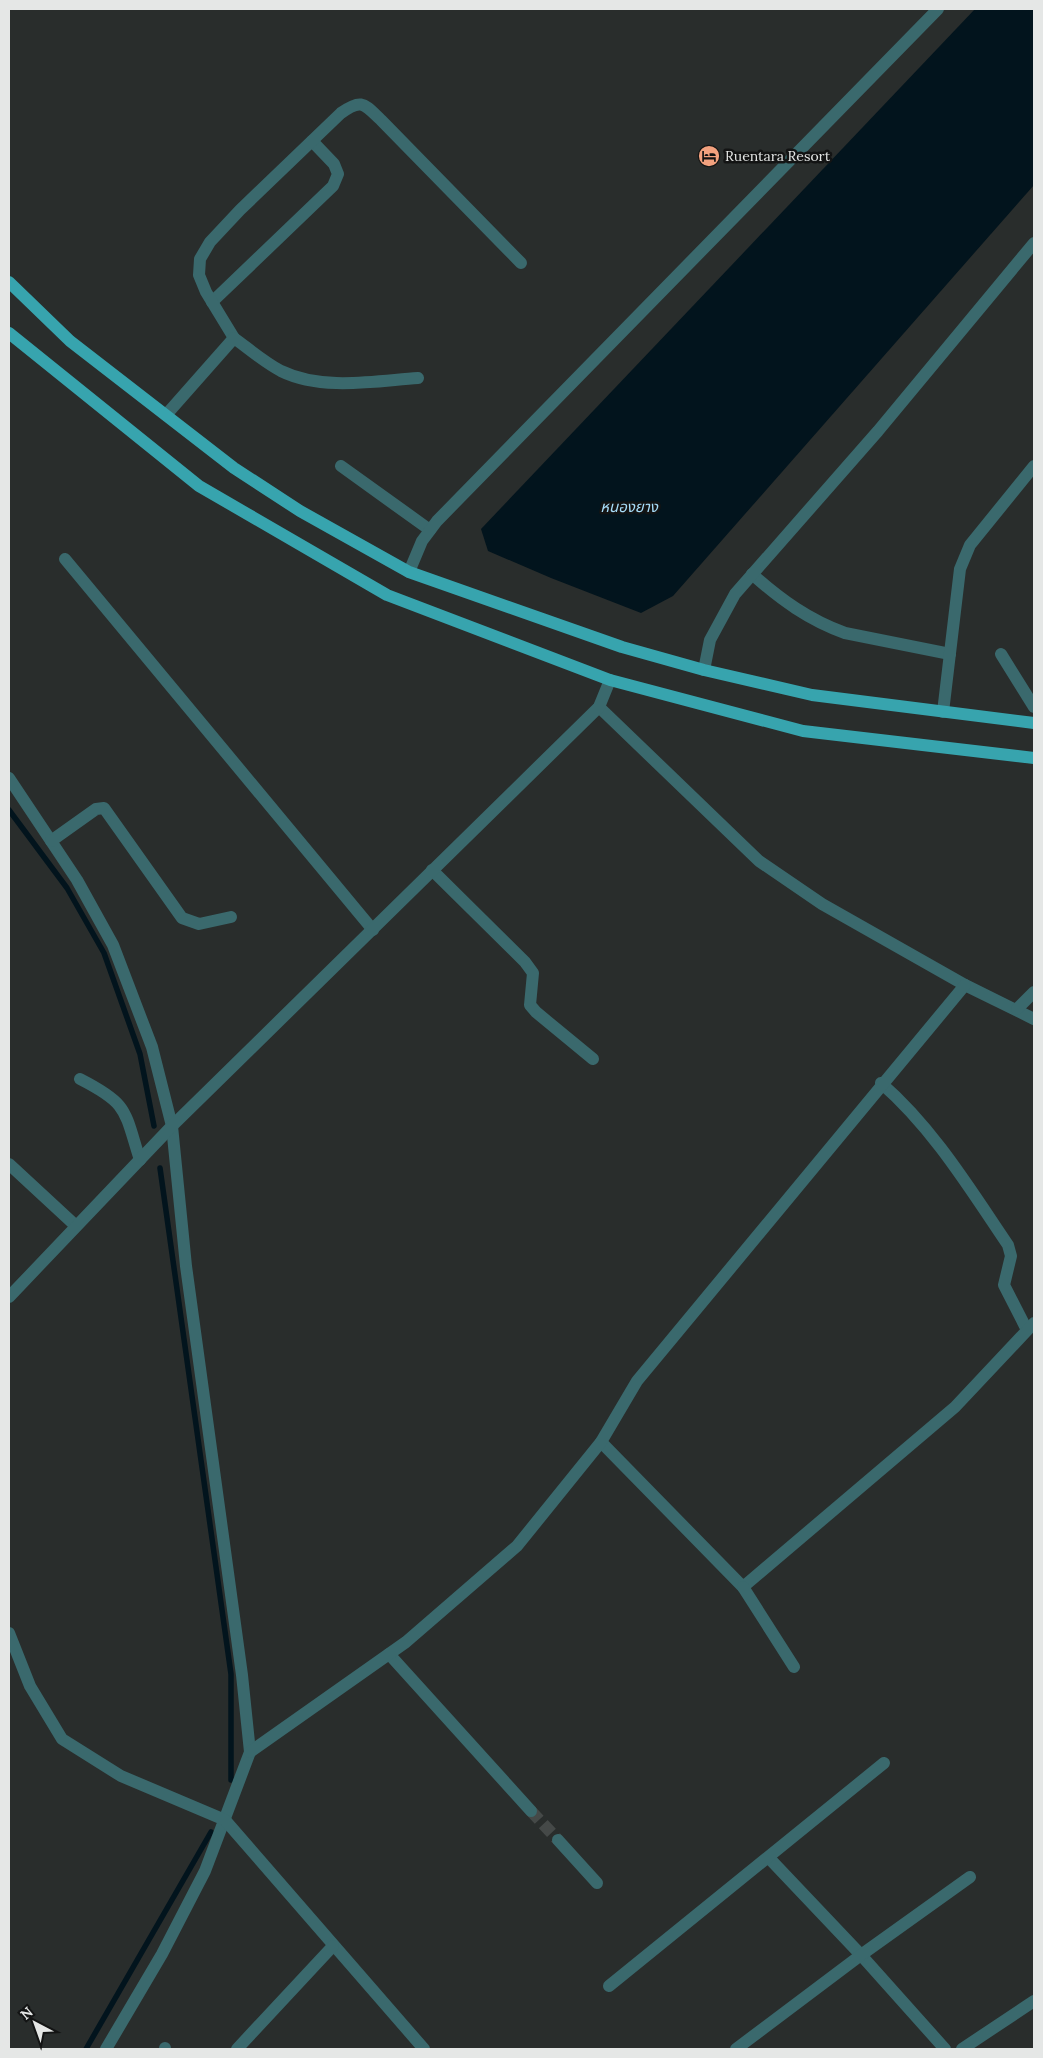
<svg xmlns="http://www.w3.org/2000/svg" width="1043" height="2058" font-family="Lora,'Noto Sans Thai',serif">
  <rect width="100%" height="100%" fill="#292d2c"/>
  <!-- water -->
  <path fill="#02141d" d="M975,9H1034V185L673,596L641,613L551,578L488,551L481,529Z"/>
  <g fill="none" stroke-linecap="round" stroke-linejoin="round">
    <!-- stream -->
    <g stroke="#02141d" stroke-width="5.5">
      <path d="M9,810L67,888L104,953L140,1054L154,1126"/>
      <path d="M160,1168L231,1674V1780"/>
      <path d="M86,2049L211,1832"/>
    </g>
    <!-- minor-tunnel -->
    <path stroke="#454948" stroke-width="12" stroke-dasharray="12 6" stroke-linecap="butt" d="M531,1811L558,1840"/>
    <!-- minor -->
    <g stroke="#3a696d" stroke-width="12">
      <path d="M212,302L333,186L338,174L334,164L312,141"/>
      <path d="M234,338L206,292L199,275L200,259L210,242L240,210L341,113C362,98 364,104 381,120L521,263"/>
      <path d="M166,415L234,338C249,349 264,362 281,371C322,391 375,381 418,378"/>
      <path d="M341,466L430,530"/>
      <path d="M65,559L373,930"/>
      <path d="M409,572L422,541L437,521L938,9"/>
      <path d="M752,574C781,600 809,620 845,633L950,654"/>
      <path d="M1001,654L1034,707"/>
      <path d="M704,670L710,640L735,594L878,431L1034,243"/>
      <path d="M599,707L759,861L822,904L965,985L1034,1019"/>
      <path d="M943,712L960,569L970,545L1034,466"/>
      <path d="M9,778L77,880L113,945L152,1047L172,1126L186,1266L242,1675L250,1752L205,1871L162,1954L106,2049"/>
      <path d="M51,841L96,809L104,808L182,918L199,924L231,917"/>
      <path d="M432,870L525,962L533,973L530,1005L536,1012L593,1059"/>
      <path d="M1017,1009L1034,992"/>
      <path d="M80,1079C129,1104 124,1110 140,1160"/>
      <path d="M881,1083C933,1128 970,1189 1008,1245L1011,1256L1004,1285L1027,1330"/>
      <path d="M9,1164L76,1226"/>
      <path d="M9,1297L172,1126L599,707L610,680"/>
      <path d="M601,1442L743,1587L955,1407L1034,1323"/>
      <path d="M743,1587L794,1667"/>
      <path d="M9,1633L30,1686L62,1739L121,1776L225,1820L424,2049"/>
      <path d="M389,1654L531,1811"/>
      <path d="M250,1752L406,1642L517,1546L601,1442L637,1381L965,985"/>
      <path d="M558,1840L597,1883"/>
      <path d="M769,1858L861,1955L945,2049"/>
      <path d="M609,1986L884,1763"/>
      <path d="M165,2049V2048"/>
      <path d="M237,2049L333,1946"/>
      <path d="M736,2049L861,1955L970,1877"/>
      <path d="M962,2049L1034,2001"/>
    </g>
    <!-- major -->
    <g stroke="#37a4ae" stroke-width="12">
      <path d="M9,282L70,341L234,468L300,511L409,572L622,647L704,670L812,695L1034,723"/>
      <path d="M9,333L199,486L387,595L610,680L803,731L1034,758"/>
    </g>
  </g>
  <!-- icons -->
  <defs>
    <g id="hotel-disc" transform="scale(1.125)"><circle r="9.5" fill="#f2a17e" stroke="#131414"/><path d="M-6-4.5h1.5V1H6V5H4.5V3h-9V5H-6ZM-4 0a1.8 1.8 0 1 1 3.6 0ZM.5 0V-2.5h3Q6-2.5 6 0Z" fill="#111"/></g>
  </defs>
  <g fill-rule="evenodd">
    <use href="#hotel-disc" x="709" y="156"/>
  </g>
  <g text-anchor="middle" stroke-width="5" stroke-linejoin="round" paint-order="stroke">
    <!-- poi labels -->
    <g font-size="14" fill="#e5e7e6" stroke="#131414" text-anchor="start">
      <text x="725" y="161">Ruentara Resort</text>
    </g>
    <!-- water labels -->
    <g font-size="15" font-style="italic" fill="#a7ddf9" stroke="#131414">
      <text x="629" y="512">หนองยาง</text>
    </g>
  </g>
  <!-- border -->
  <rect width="1043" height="2058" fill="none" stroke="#e5e7e6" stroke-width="20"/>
  <!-- north arrow -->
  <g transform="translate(35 2023) rotate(319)" stroke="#131414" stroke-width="4" paint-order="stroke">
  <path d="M0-4L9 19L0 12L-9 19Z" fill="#e5e7e6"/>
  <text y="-8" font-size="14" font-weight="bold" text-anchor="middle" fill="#e5e7e6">N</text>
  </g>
</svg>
